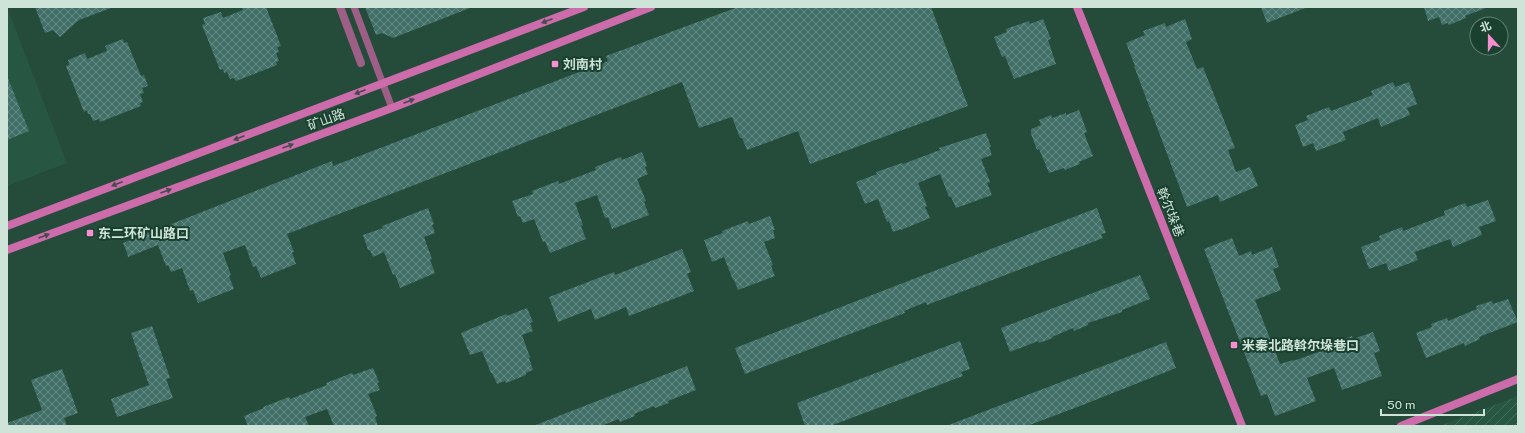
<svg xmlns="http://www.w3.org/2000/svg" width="1525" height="433" font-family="'Public Sans','Noto Sans SC',sans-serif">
  <defs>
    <pattern id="industrial-furrows" width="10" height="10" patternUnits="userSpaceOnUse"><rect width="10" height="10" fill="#275642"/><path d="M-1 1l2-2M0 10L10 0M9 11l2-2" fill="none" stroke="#456e5d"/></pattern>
    <pattern id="building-cross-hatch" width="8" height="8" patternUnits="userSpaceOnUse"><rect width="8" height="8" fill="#427069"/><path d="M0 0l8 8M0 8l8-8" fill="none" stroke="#658b85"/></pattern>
  </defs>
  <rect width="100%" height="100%" fill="#254b3a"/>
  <!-- built -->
  <path fill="#275642" d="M7,7L67,163L7,186Z"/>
  <!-- industrial -->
  <path fill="url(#industrial-furrows)" d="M1518,396V426H1439Z"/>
  <!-- building -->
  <g fill="url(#building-cross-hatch)">
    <path d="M35,7H111V8L79,20L60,37L53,30L45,33Z"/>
    <path d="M242,7H266L281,46L277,47L279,52L276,53L279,61L276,62L277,65L236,81L234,78L230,79L227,72L224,73L223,69L220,70L202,25L205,24L203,18L221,12L223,18L243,10Z"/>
    <path d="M365,7H470V8L393,38L382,33L376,35Z"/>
    <path d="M738,7H931L968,106L810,164L798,131L747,150L742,138H740L732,117L699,128L682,82L287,234L294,252H292L296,264L261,278L256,266L253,267L245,245L223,253L231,275L229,276L234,289L198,303L193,290L190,291L182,268L171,272L168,265L166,266L158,245L128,257L127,253L123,243L332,161L333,166L608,61L606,56Z"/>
    <path d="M1261,7H1305V8L1267,23Z"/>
    <path d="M1424,7H1486V8L1465,16L1466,18L1449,25L1448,23L1442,25L1439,17L1428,21Z"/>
    <path d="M1043,19L1051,39L1048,40L1056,64L1014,79L1005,56L1002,57L994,37L1007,32L1006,29L1029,21L1030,24Z"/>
    <path d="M1185,19L1192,39L1186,42L1197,69L1203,67L1235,148L1228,150L1236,172L1250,167L1258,186L1220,202L1218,195L1187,207L1134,66H1135L1126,43L1145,35L1143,31L1165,23L1166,27Z"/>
    <path d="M123,39L124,43L127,42L141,76L144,75L148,86L142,88L144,93L140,94L143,102L140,103L141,106L100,122L99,119L93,121L90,114H88L87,110L84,112L66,66L69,65L68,60L85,53L87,59L107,51L105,46Z"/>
    <path d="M7,76L29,131L7,140Z"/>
    <path d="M1393,82L1395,87L1409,82L1417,104L1407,108L1410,115L1381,127L1378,118L1343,132L1346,140L1316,151L1313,143L1303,147L1295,125L1308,120L1306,116L1329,107L1331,111L1373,95L1371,91Z"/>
    <path d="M1079,110L1087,132L1084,133L1093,156L1079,162L1080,164L1065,170L1064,168L1049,173L1039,149L1037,150L1031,134V129L1041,125L1039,120L1051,115L1052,118L1066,113V115Z"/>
    <path d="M986,133L991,147H989L992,155L981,159L990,182L987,183L992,195L956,208L951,197H949L940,174L918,183L927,206L925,207L930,218L901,230V229L893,232L889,221L887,222L878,199L865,204L856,182L877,174L876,172L902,163L903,164L940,150L939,148Z"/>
    <path d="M642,152L647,166L645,167L648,174L637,179L646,201L644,202L649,215L612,229L608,217L605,218L597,195L575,203L583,225L581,226L586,239L550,253L545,241L543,242L534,219L523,223L520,216L518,217L512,201L533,194L532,191L558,181L559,184L596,170L595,167L621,157L622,160Z"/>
    <path d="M1488,200L1496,221L1479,227L1482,235L1453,247L1450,239L1415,252L1418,260L1389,271L1386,263L1369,269L1361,247L1380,240L1379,236L1402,227L1403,231L1445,215L1444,211L1465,203L1467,207Z"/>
    <path d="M428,208L434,224L432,225L435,233L424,237L432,259L430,260L435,273L400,288L395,274L393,275L384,252L373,257L370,250H368L363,235L383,228L382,226Z"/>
    <path d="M1097,208L1106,233L1101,234L1103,238L927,305L926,302L904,311L905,313L745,374L735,348Z"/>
    <path d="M770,216L775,230H773L775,238L764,242L773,265L771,266L775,276L738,290L734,280H733L724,257L712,262L704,240L723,233L722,231L748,221L749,224Z"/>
    <path d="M1232,238L1239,256L1251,251L1252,255L1272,247L1279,267L1273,269L1281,290L1255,300L1280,364L1293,360V361L1333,347L1332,344L1352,336L1353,339L1373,332L1380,351L1374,353L1382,376L1342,390L1334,368L1307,378L1316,401L1275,416L1267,394L1261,396L1204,249Z"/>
    <path d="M682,249L691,272L687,274L694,291L629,316L626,307L595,320L591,309L558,322L549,297L614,272L615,275Z"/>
    <path d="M1140,275L1150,299L1122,310V312L1088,323V325L1074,331L1073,328L1052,337L1053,338L1039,343L1038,341L1010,352L1001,328Z"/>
    <path d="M1508,299L1518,322L1479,337L1480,339L1465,346L1464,343L1426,358L1416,333L1432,327L1431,324L1447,318L1448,321L1477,309L1476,306L1492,301L1493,304Z"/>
    <path d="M527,308L533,322L530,323L533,331L522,335L530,357L529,358L533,370L526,373V375L506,383L505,381L497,384L492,373H491L482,351L470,355L461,333L506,314L507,316Z"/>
    <path d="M152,326L170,378L166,379L173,398L117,417L111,399L149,385L131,333Z"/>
    <path d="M960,341L970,369L961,372L963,376L830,426H805L797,403Z"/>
    <path d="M1166,342L1176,368L1080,406L1027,426H946Z"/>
    <path d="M687,366L696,390L668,401L669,403L655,408L654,406L634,414L635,416L620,422L619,419L601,426H533Z"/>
    <path d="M373,368L379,382L377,383L380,390L368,394L377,416L375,417L378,426H334L327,409L305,417L309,426H248L244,416L264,408L263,407L289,397L290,399L327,385L326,383L352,373L353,375Z"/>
    <path d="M62,369L78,413L64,418L67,426H7V423L42,410L31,380Z"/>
  </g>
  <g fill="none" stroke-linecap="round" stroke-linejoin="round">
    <!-- lane -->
    <path stroke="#9d5f85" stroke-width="7" d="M354,7L392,108"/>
    <!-- street -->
    <path stroke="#9d5f85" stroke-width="8" d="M340,7L361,63"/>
    <!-- secondary -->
    <g stroke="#cd6caa" stroke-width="8">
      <path d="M1077,7L1242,426"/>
      <path d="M7,226L584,7"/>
      <path d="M7,250L392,108L651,7"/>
      <path d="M1401,426L1518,379"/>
    </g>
  </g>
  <!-- one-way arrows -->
  <defs><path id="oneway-solid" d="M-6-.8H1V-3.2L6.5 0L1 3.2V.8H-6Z"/></defs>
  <g fill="#474b4e">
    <use href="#oneway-solid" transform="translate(547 21) rotate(159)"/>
    <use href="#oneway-solid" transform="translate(360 92) rotate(159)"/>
    <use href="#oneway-solid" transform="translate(409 101) rotate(-21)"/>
    <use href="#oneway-solid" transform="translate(239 138) rotate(159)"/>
    <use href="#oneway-solid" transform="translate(288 146) rotate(-20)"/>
    <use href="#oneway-solid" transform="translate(117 184) rotate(159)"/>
    <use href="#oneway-solid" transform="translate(166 191) rotate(-20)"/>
    <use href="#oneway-solid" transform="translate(44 236) rotate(-20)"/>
  </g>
  <!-- markers -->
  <g fill="#f690d0" stroke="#1a402f" stroke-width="1.5">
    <rect x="551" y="60" width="8" height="8" rx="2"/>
    <rect x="86" y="229" width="8" height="8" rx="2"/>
    <rect x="1230" y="341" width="8" height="8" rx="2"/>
  </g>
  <g text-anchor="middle" stroke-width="4" stroke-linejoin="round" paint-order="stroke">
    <!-- poi labels -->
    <g font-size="13" font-weight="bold" fill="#cfe4d9" stroke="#1a402f" text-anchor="start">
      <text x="563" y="69">刘南村</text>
      <text x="98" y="238">东二环矿山路口</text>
      <text x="1242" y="350">米秦北路斡尔垛巷口</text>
    </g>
    <!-- street labels -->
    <g font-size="13" fill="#cfe4d9" stroke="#1a402f">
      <text transform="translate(326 119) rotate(-20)" y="5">矿山路</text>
      <text transform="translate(1171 212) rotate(68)" y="5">幹尔垛巷</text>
    </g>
  </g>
  <!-- border -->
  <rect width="1525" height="433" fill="none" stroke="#cfe4d9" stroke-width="16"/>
  <!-- north arrow -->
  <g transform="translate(1489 36) rotate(339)"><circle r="19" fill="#1a402f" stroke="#628273"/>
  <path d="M0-3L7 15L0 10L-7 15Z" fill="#f690d0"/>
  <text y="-6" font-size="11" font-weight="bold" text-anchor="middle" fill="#cfe4d9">北</text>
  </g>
  <!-- scale -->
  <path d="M1381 409v6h103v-6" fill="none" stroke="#cfe4d9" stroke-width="2"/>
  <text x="1387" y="409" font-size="12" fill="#cfe4d9" stroke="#1a402f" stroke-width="3" paint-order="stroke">50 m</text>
</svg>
